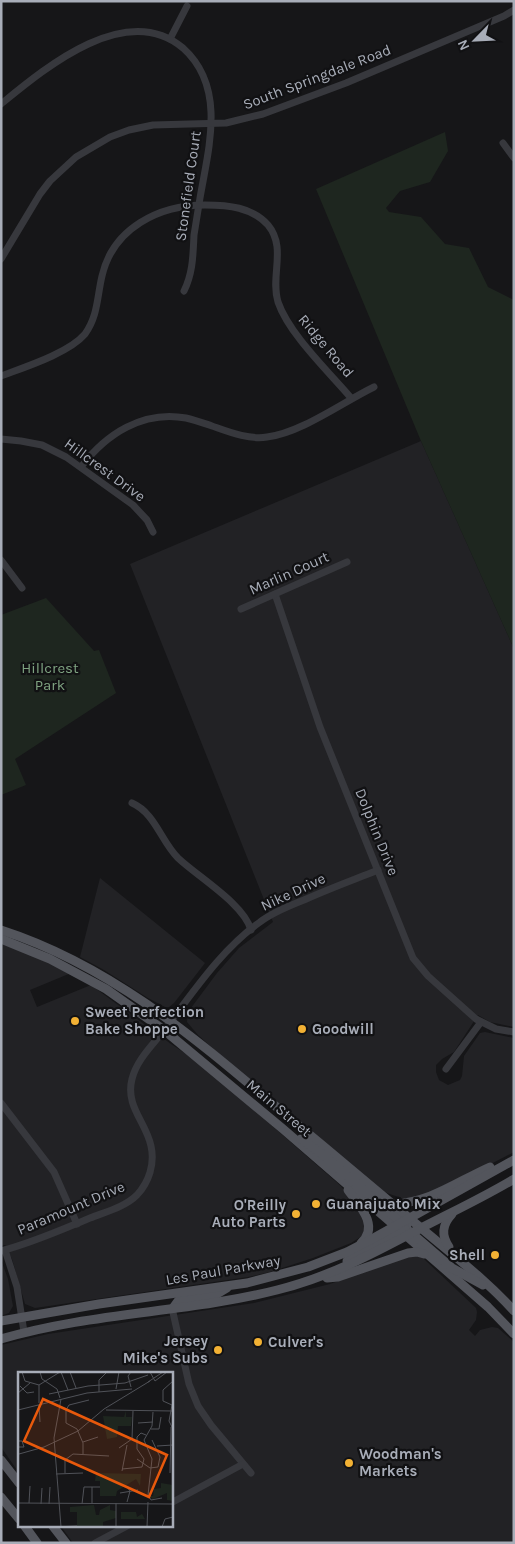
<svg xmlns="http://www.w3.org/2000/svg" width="515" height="1544" font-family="Karla,sans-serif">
  <rect width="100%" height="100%" fill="#161618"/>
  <!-- built -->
  <g fill="#222225">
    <path d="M421,441L514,649V1027L490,1022L478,1015L454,1052L442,1059L436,1065V1072L439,1080L448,1085L460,1080L462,1076L464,1056L480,1033L485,1032L514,1038V1152L449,1186L411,1199H404L384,1192L220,1055L198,1035L187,1022L188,1012L217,973L239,948L273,922L130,564Z"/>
    <path d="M100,878L205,963L174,1003L169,1007H165L148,998L104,970L80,957Z"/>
    <path d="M1,944L24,952L71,973L30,990L37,1007L91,985L171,1044L200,1063L341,1186L365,1218L367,1227L362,1236L351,1243L313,1258L270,1272L248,1277L35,1308L25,1304L12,1259L5,1245L1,1246Z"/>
    <path d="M411,1255L419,1256L424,1259L476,1308L477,1312L476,1320L469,1330L475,1336L480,1330L492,1327L498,1328L514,1342V1543H73L60,1525H171V1373H19V1473L1,1447V1345L48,1334L254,1303L330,1284Z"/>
    <path d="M1,1260L8,1279L13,1306L9,1313L1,1316Z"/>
  </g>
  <!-- green -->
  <g fill="#1e261f">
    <path d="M445,132L448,151L430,182L400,191L386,208L389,212L421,217L445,244L469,248L488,287L514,300V649L421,441L316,189Z"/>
    <path d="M46,598L94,651L99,650L116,693L15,759L26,785L1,795V615Z"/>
  </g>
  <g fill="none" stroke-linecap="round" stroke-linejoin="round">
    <!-- minor -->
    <g stroke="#37383d" stroke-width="7">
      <path d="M170,39L187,6"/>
      <path d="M1,104C45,68 126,0 183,48C202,65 210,87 211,112C212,141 205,169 200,198C198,210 196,223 194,235C193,255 193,273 184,291"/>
      <path d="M503,143L514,158"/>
      <path d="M1,259L40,194L50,181L76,157L110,137L129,130L153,125L226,123L263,114L346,83L504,16L514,10"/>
      <path d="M1,376C25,367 69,353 85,334C98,316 97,297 102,276C113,228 159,205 205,205C228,205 252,207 268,225C287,248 270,276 278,302C289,334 328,371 351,398"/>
      <path d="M1,439L21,441L42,445L66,457L133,505L147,520L153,532"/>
      <path d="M81,467C106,434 143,410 186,418C195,420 203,423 212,426C229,432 249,440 267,437C301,433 343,402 374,387"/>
      <path d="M1,560L22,588"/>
      <path d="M275,594L320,727L413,958L428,976L476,1019L496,1029L514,1032"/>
      <path d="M241,609L347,562"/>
      <path d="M132,803C155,813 161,841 178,858C198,877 244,904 251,930"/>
      <path d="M446,1069L481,1022"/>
      <path d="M1,1103L54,1172L77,1224"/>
      <path d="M5,1250L17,1287L24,1332"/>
      <path d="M1,1251C32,1243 61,1230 90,1218C105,1212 125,1207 137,1195C149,1182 155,1164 151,1146C146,1122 125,1106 132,1079C137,1059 153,1045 165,1029C194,991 221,950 260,922C273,912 289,906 304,900C328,889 353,880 378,870"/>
      <path d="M172,1308L189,1384L198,1406L211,1425L251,1473"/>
      <path d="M171,1503L243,1464"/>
      <path d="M95,1543L129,1525"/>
    </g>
    <!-- major -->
    <g stroke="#53555c" stroke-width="9">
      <path d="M1,930C131,972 225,1066 328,1150C359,1176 390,1202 421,1228C453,1255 486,1280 514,1311"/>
      <path d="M1,939L50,959L106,989L164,1030L283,1129L386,1218L488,1307L514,1334"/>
      <path d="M301,1139L322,1154L402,1223L407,1225"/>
      <path d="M348,1190C359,1205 380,1226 361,1243"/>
      <path d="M393,1204C430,1203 458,1181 490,1167"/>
      <path d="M409,1231L452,1268L483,1285"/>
      <path d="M449,1247C441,1235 442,1225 452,1214"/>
      <path d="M347,1261L405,1229"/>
      <path d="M327,1278L338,1277L408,1253L417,1252L424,1254"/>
      <path d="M173,1308L178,1301L183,1299L217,1294L227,1288"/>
      <path d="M1,1321L99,1304L247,1283L308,1267L347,1252L372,1239L514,1160"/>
      <path d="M1,1339C92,1312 187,1313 277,1290C330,1277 376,1252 423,1227C454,1211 484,1197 514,1179"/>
      <path d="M1,1460L19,1483"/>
      <path d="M1,1497L19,1519"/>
      <path d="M24,1525L37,1543"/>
      <path d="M52,1525L66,1543"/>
    </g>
  </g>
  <!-- markers -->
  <g fill="#f2b134" stroke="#111113" stroke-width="2">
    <circle cx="75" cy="1021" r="5"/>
    <circle cx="302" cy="1029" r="5"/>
    <circle cx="316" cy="1204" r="5"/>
    <circle cx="296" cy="1214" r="5"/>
    <circle cx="495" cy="1255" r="5"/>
    <circle cx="258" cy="1342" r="5"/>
    <circle cx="218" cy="1350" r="5"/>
    <circle cx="349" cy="1463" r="5"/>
  </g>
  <g text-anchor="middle" stroke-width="4.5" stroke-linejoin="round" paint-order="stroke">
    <!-- street labels -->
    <g font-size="15" fill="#a8adb8" stroke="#111113">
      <text transform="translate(317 77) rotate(-21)" y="5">South Springdale Road</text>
      <text transform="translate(188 186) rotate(-82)" y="5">Stonefield Court</text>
      <text transform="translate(326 346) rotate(50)" y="5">Ridge Road</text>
      <text transform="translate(105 470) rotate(36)" y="5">Hillcrest Drive</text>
      <text transform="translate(289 573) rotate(-24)" y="5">Marlin Court</text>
      <text transform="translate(377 832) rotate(68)" y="5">Dolphin Drive</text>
      <text transform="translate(293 892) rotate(-25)" y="5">Nike Drive</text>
      <text transform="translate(279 1108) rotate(40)" y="5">Main Street</text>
      <text transform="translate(71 1208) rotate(-23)" y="5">Paramount Drive</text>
      <text transform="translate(223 1270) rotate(-10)" y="5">Les Paul Parkway</text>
    </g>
    <!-- park labels -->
    <g font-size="15" fill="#7fa381" stroke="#111113">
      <text x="50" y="673">Hillcrest<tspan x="50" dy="17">Park</tspan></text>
    </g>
    <!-- poi labels -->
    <g font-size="15" font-weight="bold" fill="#a8adb8" stroke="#111113" text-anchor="start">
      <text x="85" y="1017">Sweet Perfection<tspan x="85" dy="17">Bake Shoppe</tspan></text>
      <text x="312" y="1034">Goodwill</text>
      <text x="326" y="1209">Guanajuato Mix</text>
      <text x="286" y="1210" text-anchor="end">O'Reilly<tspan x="286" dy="17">Auto Parts</tspan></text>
      <text x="485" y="1260" text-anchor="end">Shell</text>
      <text x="208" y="1346" text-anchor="end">Jersey<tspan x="208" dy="17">Mike's Subs</tspan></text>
      <text x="268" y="1347">Culver's</text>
      <text x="359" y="1459">Woodman's<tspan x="359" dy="17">Markets</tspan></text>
    </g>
  </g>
  <!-- overview -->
  <g transform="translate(18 1372)">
    <rect width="155" height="155" fill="#161618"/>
    <path d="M108,39V45H114L113,54H100L99,65L89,67L85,44L106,45ZM78,101L123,102L122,114L118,107L99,119L98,124H82V109H77ZM143,111L155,113V129L149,128V121L135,127L130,124H135L136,117L143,116ZM76,133L78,143H81L82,138L92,133V138L98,139V146L85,150V155H59V140H52V135ZM103,140H118L119,145L124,142L127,147H103Z" fill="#1e261f"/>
    <path fill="none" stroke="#505258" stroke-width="1" d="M4,0L7,9L21,13L42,0M22,0L24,7L39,17L42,26M43,0L50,18M52,0L58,16M132,0L137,9L149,0M155,9L145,18V29L154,33L151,49L155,57M130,10L145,0M2,14L9,21L16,20M113,15L110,4L113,0M98,17L101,0M81,20V8L89,0M0,21L12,11M31,22L70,14L107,11L130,3M43,27L36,66L43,155M21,31V13M21,33L22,50M0,38L69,21L114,17M88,38L155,39M135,40L134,54L126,68L134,87L130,123L133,128L144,126M120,51L135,50M133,57H141L143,45M134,68L142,85L140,95M0,69H4L6,75H0M65,70L80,65M139,74L155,73M101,76L114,67L115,39M1,82L26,75L60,59L86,37L132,9M65,82V71L59,57L48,51V38L51,33L71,28M119,87L132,96L140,95M104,97L124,95L126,87L119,77V65L123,61L128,63M104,99L109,73M47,101V88L55,82L91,84M152,101L153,55M38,102L65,101M109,115L112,119L109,130M102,121L120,118M0,131L155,132M11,131L12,114M23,132L24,116M31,132L32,115M64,132L66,115H82M74,132V115M36,155L59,154M93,155H119M98,155V131M129,155L130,130M144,155L147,147L155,145"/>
    <path fill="#e8590c" fill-opacity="0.15" stroke="#e8590c" stroke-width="2.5" d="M25,27L149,83L131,125L6,69Z"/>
    <rect width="155" height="155" fill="none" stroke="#a8adb8" stroke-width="2.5"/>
  </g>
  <!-- border -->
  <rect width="515" height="1544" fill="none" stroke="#a8adb8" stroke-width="5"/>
  <!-- north arrow -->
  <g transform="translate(475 40) rotate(246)" stroke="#111113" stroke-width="4" paint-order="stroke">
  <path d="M0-4L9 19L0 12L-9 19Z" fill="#a8adb8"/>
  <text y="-8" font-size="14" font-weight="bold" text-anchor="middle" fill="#a8adb8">N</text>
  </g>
</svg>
